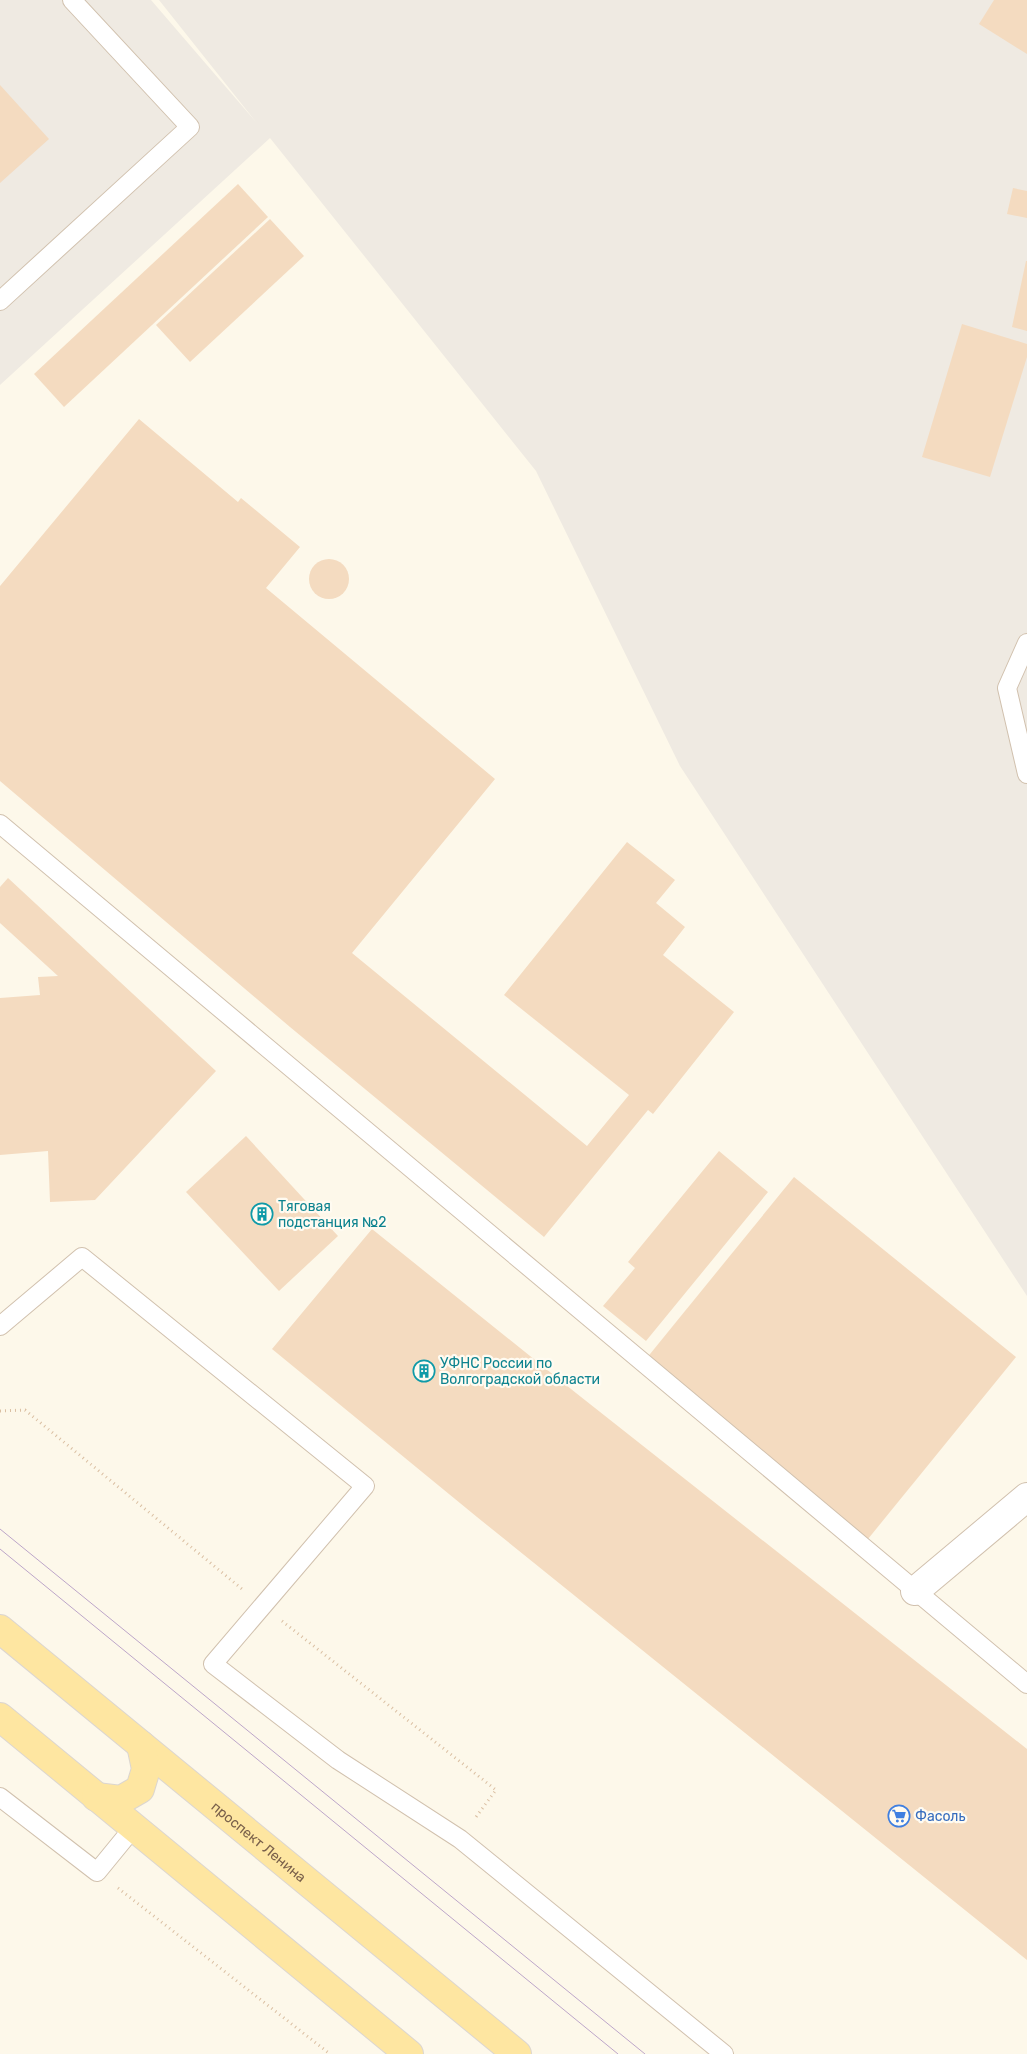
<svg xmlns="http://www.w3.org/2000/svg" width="1027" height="2054" font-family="Rubik,sans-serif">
  <rect width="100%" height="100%" fill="#fdf8ea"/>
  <!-- industrial -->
  <path fill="#efeae2" d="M0,0H151L256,122L159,0H1027V1296L680,766L536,471L270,138L0,385Z"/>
  <!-- building -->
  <g fill="#f4dbc0">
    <path d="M994,0H1027V54L979,24Z"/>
    <path d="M0,85L49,139L0,183Z"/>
    <path d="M238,184L268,217L64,407L34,374Z"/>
    <path d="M1013,188L1027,191V218L1007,214Z"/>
    <path d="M270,219L304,256L190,362L156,325Z"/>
    <path d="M1026,261H1027V331L1012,327Z"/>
    <path d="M962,324L1027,344V357L990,477L922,457Z"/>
    <path d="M139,419L238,502L241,498L300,547L266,588L495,779L352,953L587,1146L629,1095L504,995L627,842L675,880L656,903L685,927L663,955L734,1012L653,1114L648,1110L544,1237L290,1027L0,781V586Z"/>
    <circle cx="329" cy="579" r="20"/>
    <path d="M8,878L216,1071L95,1200L50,1202L48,1151L0,1155V998L40,995L38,977L58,976L0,923V887Z"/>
    <path d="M246,1136L338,1236L279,1291L186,1192Z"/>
    <path d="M719,1151L768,1192L646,1341L603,1306L635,1268L628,1262Z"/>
    <path d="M794,1177L1016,1357L868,1539L646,1359Z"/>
    <path d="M372,1229L576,1393L1027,1749V1960L477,1517L272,1349Z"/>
  </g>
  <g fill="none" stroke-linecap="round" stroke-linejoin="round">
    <!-- lane casing -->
    <g stroke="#d1c1ae" stroke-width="20">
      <g id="lane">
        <path d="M0,301L190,127L72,0"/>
        <path d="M1027,643L1007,688L1027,774"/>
        <path d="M0,824L1027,1684"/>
        <path d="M0,1326L82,1257L365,1486L213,1664L338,1760L460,1839L724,2054"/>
        <path d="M0,1797L97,1872L133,1828"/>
      </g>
    </g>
    <!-- street casing -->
    <g stroke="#d1c1ae" stroke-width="30">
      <path id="street" d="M915,1591L1027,1497"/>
    </g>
    <!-- primary casing -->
    <g stroke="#dcd6d0" stroke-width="30">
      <g id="primary">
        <path id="s1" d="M0,1629L517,2054"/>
        <path d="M0,1717L409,2054"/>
        <path d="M96,1797L121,1800L140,1789L146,1769L141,1745"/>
      </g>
    </g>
    <!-- path -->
    <g stroke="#dabfa2" stroke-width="3" stroke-dasharray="1 4" stroke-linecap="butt">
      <path d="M0,1411L25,1410L242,1589"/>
      <path d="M282,1621L496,1790L476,1817"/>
      <path d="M118,1888L330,2054"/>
    </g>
    <!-- lane -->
    <use href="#lane" stroke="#fff" stroke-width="18"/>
    <!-- street -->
    <use href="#street" stroke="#fff" stroke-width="28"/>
    <!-- primary -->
    <use href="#primary" stroke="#fee6a1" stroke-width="28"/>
    <!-- tram -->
    <g stroke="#bda6c9" stroke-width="1">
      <path d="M0,1529L645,2054"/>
      <path d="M0,1549L618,2054"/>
    </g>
  </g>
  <!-- icons -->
  <defs>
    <g id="building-ring" transform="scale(1.125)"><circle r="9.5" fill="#fffbf1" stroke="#0f9aa8" stroke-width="1.5"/><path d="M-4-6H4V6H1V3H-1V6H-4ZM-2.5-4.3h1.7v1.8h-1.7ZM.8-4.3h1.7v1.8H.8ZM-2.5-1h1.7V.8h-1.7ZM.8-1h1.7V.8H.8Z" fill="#0f9aa8"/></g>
    <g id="supermarket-ring" transform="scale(1.125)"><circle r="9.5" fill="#fffbf1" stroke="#3f7fe0" stroke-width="1.5"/><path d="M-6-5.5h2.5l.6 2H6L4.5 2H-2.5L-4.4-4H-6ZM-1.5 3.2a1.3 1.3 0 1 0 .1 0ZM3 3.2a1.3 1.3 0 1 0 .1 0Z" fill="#3f7fe0"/></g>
  </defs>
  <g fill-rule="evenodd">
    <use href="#building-ring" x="262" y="1214"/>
    <use href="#building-ring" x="424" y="1371"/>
    <use href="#supermarket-ring" x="899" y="1816"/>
  </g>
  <g text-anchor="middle" stroke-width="4.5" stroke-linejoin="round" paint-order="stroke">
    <!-- culture labels -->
    <g font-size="14" fill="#0d838f" stroke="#fffbf1" text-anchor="start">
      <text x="278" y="1211">Тяговая<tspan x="278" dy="16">подстанция №2</tspan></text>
      <text x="440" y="1368">УФНС России по<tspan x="440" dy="16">Волгоградской области</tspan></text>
    </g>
    <!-- shop labels -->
    <g font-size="14" fill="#366cbe" stroke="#fffbf1" text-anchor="start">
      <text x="915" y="1821">Фасоль</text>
    </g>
    <!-- street labels -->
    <g font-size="14" fill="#7a614b" stroke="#fffbf1">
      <text dy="5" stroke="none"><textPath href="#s1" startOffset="335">проспект Ленина</textPath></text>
    </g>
  </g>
</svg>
